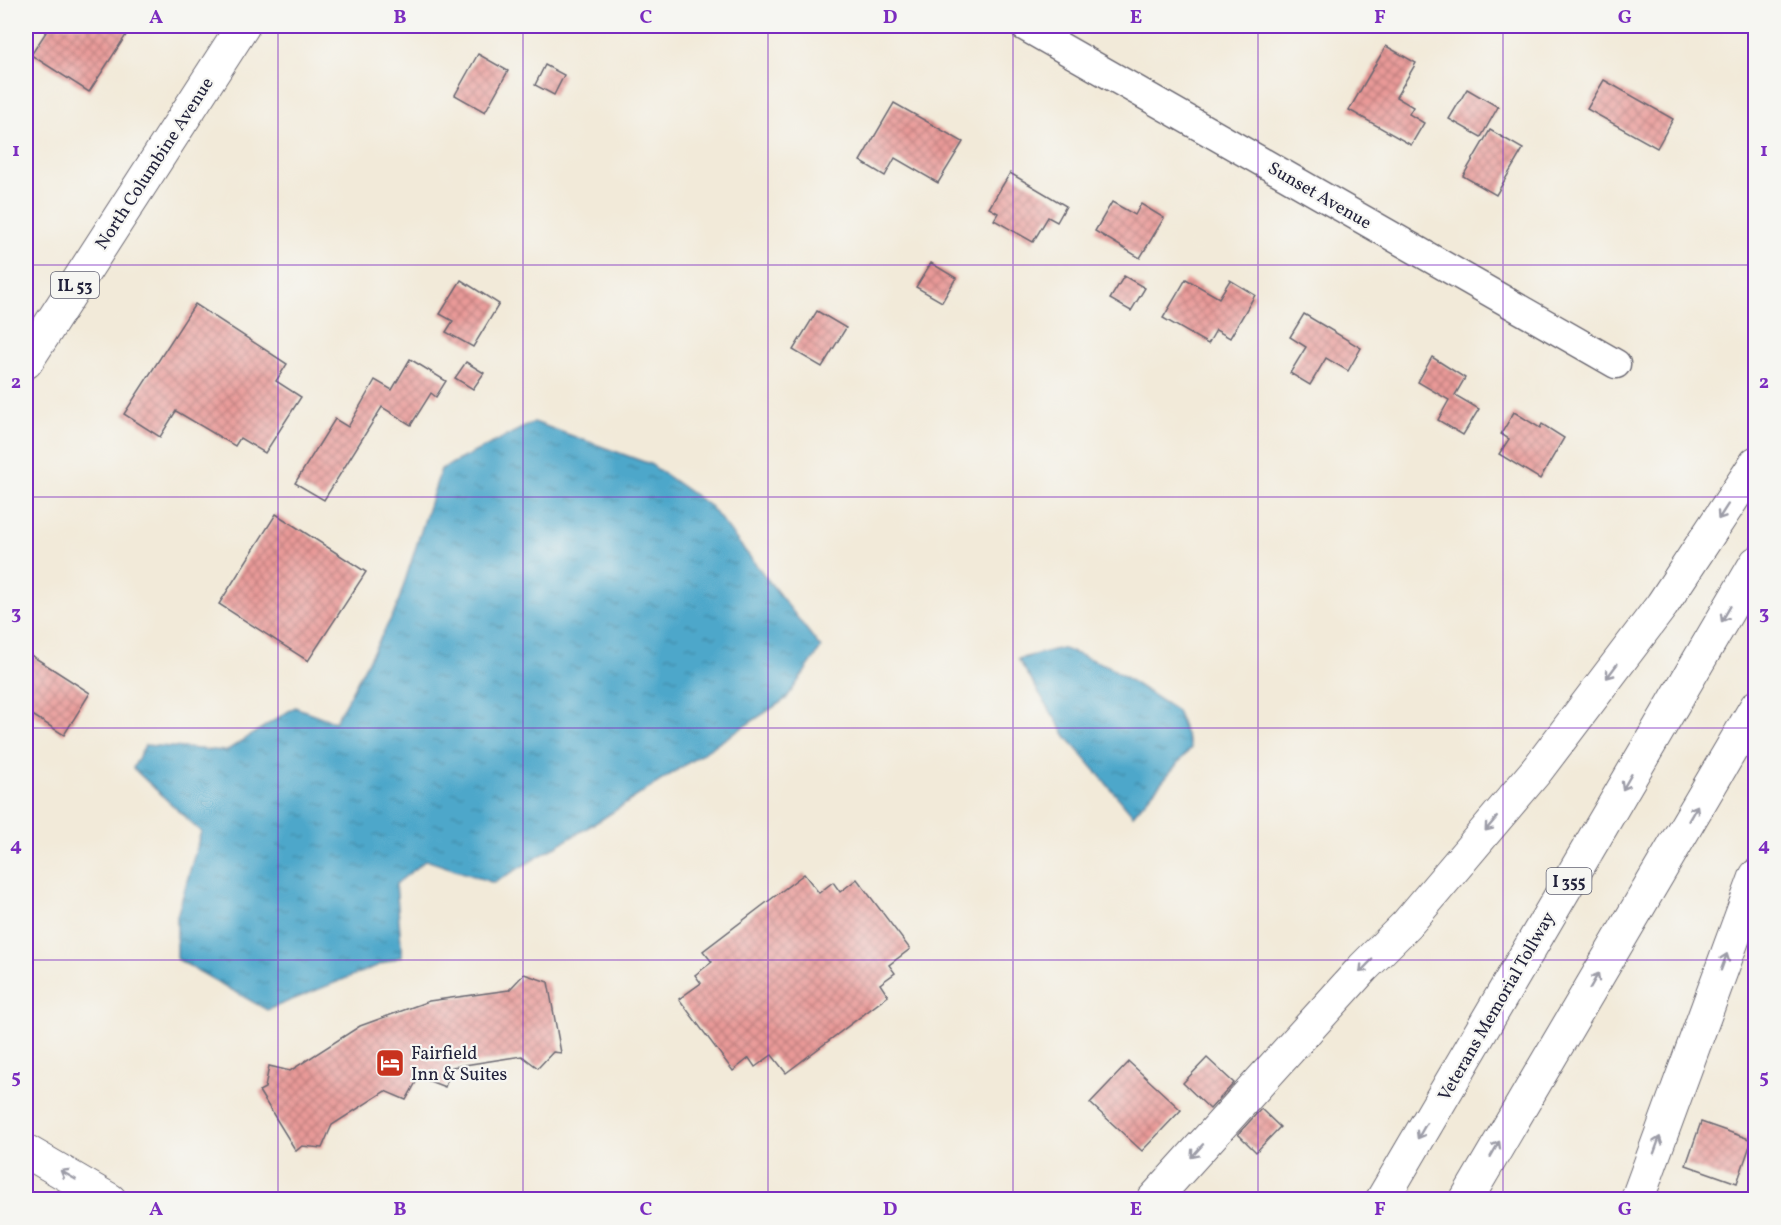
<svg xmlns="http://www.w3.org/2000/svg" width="1781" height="1225" font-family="Vollkorn,serif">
  <defs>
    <pattern id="water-ripples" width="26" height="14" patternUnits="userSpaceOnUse" patternTransform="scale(1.5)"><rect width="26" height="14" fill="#4da7ca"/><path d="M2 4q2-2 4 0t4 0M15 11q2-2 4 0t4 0" fill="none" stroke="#4088a5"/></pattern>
    <pattern id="building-cross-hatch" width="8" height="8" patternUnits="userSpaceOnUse" patternTransform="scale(1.5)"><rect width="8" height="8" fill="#e99a98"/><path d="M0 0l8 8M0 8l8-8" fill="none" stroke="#bc7d7d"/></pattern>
  </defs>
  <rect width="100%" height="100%" fill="#f6f6f2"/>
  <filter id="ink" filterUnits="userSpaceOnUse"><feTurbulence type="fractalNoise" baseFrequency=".0167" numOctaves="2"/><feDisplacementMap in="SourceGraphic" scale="12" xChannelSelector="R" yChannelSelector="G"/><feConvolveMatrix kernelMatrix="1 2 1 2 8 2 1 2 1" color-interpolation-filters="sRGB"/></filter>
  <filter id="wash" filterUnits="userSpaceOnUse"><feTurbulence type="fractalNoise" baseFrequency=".008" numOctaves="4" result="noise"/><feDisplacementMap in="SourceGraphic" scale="24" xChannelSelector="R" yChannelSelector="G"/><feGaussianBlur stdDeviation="1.35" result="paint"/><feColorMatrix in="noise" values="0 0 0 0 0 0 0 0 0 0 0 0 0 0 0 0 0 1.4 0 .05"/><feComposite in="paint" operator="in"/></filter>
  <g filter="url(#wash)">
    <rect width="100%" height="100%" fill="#f2ead9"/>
    <!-- water -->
    <g fill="url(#water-ripples)" stroke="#386482" stroke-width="1.5">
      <path d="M534,422L650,464L711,507L821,648L786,699L602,819L494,883L426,860L396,884L402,956L267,1010L177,959V916L201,832L133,768L145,745L226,751L295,707L335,722L396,609L441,469Z"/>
      <path d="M1061,648L1108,666L1177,711L1191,748L1133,815L1066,736L1018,659Z"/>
    </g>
    <g id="blocks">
      <!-- building -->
      <g fill="url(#building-cross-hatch)">
        <path d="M50,26H132L89,92L31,55Z"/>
        <path d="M1386,46L1416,63L1396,97L1413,107L1409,114L1424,123L1411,145L1349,110Z"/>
        <path d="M478,54L508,71L485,112L455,95Z"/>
        <path d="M545,65L564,75L554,95L535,85Z"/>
        <path d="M1604,80L1673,119L1657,148L1587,109Z"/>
        <path d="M1467,89L1498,107L1481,137L1449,119Z"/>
        <path d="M894,103L963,142L938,183L895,158L885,176L860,161Z"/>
        <path d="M1490,130L1523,149L1496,195L1463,176Z"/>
        <path d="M1010,173L1066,206L1057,222L1048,217L1033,242L994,220L998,213L989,208Z"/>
        <path d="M1112,202L1135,215L1141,204L1164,218L1140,258L1095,231Z"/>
        <path d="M931,263L956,278L942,302L916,287Z"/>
        <path d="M1124,276L1145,288L1131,311L1110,299Z"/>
        <path d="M1186,279L1219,298L1230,280L1255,295L1230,338L1216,330L1208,344L1163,318Z"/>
        <path d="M461,280L499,304L473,347L446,332L453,321L440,314Z"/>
        <path d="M195,304L287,364L276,381L301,397L265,453L240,438L235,446L176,411L160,437L124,414Z"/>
        <path d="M817,311L846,328L822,367L793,350Z"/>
        <path d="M1304,314L1361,348L1348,371L1326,358L1310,385L1290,373L1306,347L1290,337Z"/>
        <path d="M1432,357L1465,378L1455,395L1479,409L1463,435L1438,420L1449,400L1418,382Z"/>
        <path d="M410,359L446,381L436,397L431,393L411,425L382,407L324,500L295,483L335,419L348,427L375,380L392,390Z"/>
        <path d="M466,362L484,373L473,389L455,378Z"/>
        <path d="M1514,412L1540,428L1542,424L1564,438L1540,479L1499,454L1509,439L1501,434Z"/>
        <path d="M276,514L366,572L308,661L219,604Z"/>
        <path d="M26,652L90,693L64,735L26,711Z"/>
        <path d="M804,874L819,893L833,882L840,892L857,879L910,949L889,965L895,973L880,984L888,996L786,1073L772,1055L755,1067L749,1058L733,1071L679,999L701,983L695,975L712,962L703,951Z"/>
        <path d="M524,974L548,982L561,1053L553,1052L538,1068L522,1056L452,1067L445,1087L419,1077L406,1100L385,1091L332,1125L322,1148L302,1146L296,1151L259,1091L265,1088L269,1066L290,1071L360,1026L429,1001L509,990Z"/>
        <path d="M1207,1058L1234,1083L1210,1109L1183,1083Z"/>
        <path d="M1129,1062L1181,1110L1142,1151L1090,1103Z"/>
        <path d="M1261,1109L1280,1127L1256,1152L1238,1134Z"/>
        <path d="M1701,1122L1752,1140L1737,1183L1686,1165Z"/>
      </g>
    </g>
  </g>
  <g filter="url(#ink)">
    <use href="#blocks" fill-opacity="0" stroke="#6b6872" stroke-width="1.5"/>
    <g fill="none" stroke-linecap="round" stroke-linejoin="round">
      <!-- minor casing -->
      <g stroke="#6b6872" stroke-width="31">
        <path id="minor" d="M1024,26L1616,364"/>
      </g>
      <!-- primary casing -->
      <g stroke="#6b6872" stroke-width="35">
        <g id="primary">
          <path d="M26,362L243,26"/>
          <path d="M26,1151L110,1200"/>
        </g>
      </g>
      <!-- motorway casing -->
      <g stroke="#6b6872" stroke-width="35">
        <g id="motorway">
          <path d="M1153,1200L1363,968L1407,924L1537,770L1662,605L1756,463"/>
          <path d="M1382,1200L1756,563"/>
          <path d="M1466,1200L1756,707"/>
          <path d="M1637,1200L1756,876"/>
        </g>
      </g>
      <!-- minor -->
      <use href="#minor" stroke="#fff" stroke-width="28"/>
      <!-- primary -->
      <use href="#primary" stroke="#fff" stroke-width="33"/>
      <!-- motorway -->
      <use href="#motorway" stroke="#fff" stroke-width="33"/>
    </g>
    <!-- one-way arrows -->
    <defs><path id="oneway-shaft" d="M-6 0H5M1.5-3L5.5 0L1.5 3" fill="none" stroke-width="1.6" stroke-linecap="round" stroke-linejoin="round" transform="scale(1.5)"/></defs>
    <g stroke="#9c9ca7">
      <use href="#oneway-shaft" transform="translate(1723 512) rotate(123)"/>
      <use href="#oneway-shaft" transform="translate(1726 614) rotate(120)"/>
      <use href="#oneway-shaft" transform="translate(1612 671) rotate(127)"/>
      <use href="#oneway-shaft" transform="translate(1627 782) rotate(120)"/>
      <use href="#oneway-shaft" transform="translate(1693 813) rotate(-60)"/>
      <use href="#oneway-shaft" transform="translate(1491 824) rotate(130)"/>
      <use href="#oneway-shaft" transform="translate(1724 962) rotate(-70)"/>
      <use href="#oneway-shaft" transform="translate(1366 966) rotate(134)"/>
      <use href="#oneway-shaft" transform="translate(1594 981) rotate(-60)"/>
      <use href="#oneway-shaft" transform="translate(1422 1131) rotate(120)"/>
      <use href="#oneway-shaft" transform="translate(1657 1145) rotate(-70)"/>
      <use href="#oneway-shaft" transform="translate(1495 1149) rotate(-60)"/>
      <use href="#oneway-shaft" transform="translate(1197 1151) rotate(132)"/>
      <use href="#oneway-shaft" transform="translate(68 1175) rotate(-150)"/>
    </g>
  </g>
  <!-- grid -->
  <path fill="none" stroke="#7b2cbf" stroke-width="1.5" stroke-opacity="0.55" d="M278,26V1200M523,26V1200M768,26V1200M1013,26V1200M1258,26V1200M1503,26V1200M26,265H1756M26,497H1756M26,728H1756M26,960H1756"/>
  <!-- icons -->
  <defs>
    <g id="hotel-square" transform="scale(1.5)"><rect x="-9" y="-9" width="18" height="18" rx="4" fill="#c8321e" stroke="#f6f6f2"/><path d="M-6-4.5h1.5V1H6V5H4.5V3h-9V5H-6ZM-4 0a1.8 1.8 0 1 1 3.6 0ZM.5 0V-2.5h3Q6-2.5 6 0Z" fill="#fff"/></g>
  </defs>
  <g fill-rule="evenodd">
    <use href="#hotel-square" x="390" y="1063"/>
  </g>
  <g text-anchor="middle" stroke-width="4.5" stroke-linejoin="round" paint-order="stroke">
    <!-- shield labels -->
    <g fill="#f6f6f2" stroke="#626272" stroke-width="1.5">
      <rect x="51" y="272" width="48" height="26" rx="4.5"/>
      <rect x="1546.5" y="868" width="45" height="26" rx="4.5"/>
    </g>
    <g font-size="16" font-weight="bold" fill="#22223b">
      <text x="75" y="291">IL 53</text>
      <text x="1569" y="887">I 355</text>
    </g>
    <!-- street labels -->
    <g font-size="18" fill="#22223b" stroke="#f6f6f2">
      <text transform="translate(154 163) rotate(-57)" y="6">North Columbine Avenue</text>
      <text transform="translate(1320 195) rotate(30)" y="6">Sunset Avenue</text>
      <text transform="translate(1496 1006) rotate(-60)" y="6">Veterans Memorial Tollway</text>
    </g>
    <!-- poi labels -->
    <g font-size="18" fill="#22223b" stroke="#f6f6f2" text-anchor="start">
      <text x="411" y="1059">Fairfield<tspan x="411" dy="21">Inn &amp; Suites</tspan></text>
    </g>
  </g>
  <!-- margin -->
  <rect width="1781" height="1225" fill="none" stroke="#f6f6f2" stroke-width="66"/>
  <rect x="33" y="33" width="1715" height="1159" fill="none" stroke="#7b2cbf" stroke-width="2"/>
  <g font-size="20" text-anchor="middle" font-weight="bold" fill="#7b2cbf">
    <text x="156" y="23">A</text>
    <text x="400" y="23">B</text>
    <text x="646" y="23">C</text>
    <text x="890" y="23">D</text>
    <text x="1136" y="23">E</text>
    <text x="1380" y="23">F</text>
    <text x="1625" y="23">G</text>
    <text x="16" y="156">1</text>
    <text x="1764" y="156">1</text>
    <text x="16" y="388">2</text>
    <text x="1764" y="388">2</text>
    <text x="16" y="619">3</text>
    <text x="1764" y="619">3</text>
    <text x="16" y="851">4</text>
    <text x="1764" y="851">4</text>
    <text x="16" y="1083">5</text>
    <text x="1764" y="1083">5</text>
    <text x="156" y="1215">A</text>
    <text x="400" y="1215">B</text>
    <text x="646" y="1215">C</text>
    <text x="890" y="1215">D</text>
    <text x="1136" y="1215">E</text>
    <text x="1380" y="1215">F</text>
    <text x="1625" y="1215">G</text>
  </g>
</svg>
